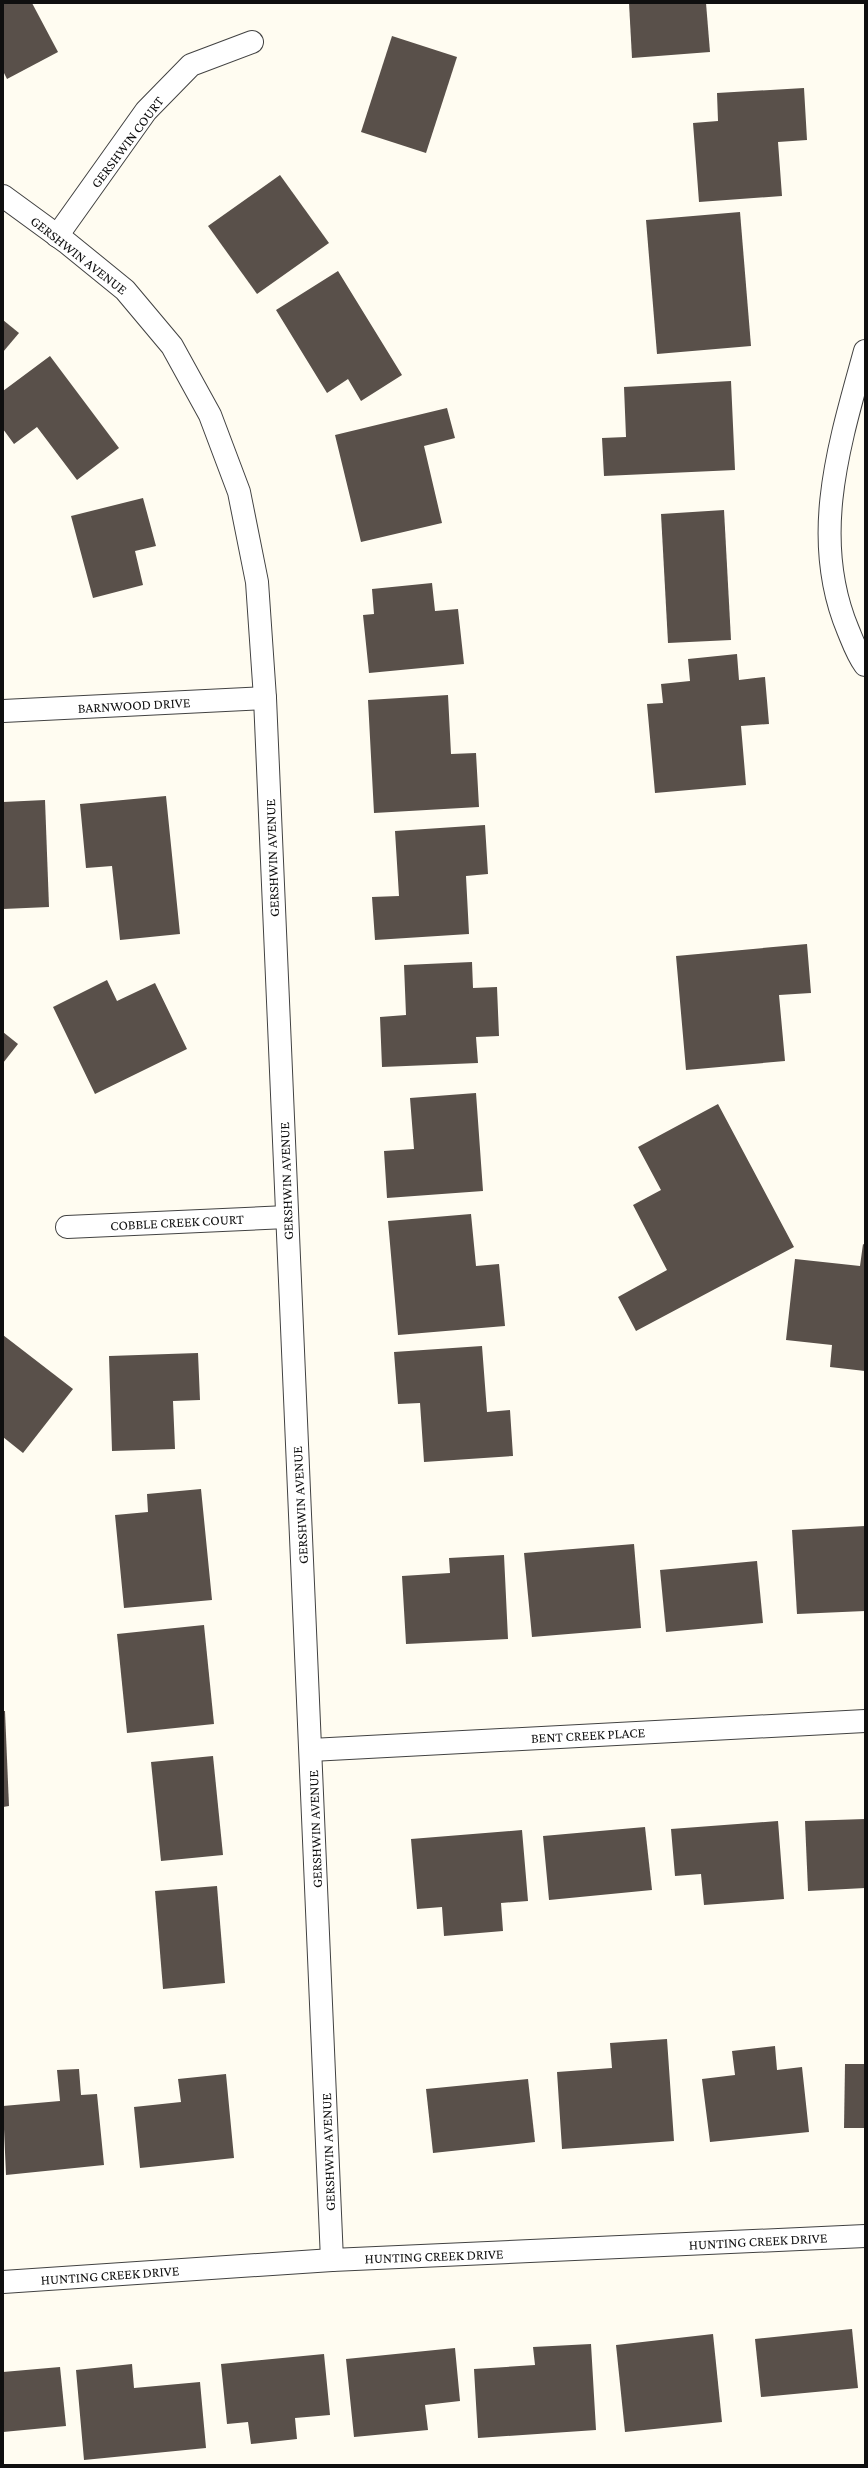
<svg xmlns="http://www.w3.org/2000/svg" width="868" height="2468" font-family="'Crimson Pro',serif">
  <rect width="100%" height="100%" fill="#fffcf1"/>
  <!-- building -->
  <g fill="#59504a">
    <path d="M3,3H32L58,52L7,79L3,71Z"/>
    <path d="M629,3H706L710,52L632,58Z"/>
    <path d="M392,36L457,57L426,153L361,132Z"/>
    <path d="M804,88L807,140L778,142L782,196L699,202L693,123L718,121L717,93Z"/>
    <path d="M280,175L329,243L257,294L208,226Z"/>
    <path d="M740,212L751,346L657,354L646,220Z"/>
    <path d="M338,271L402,375L361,401L348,379L327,393L276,310Z"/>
    <path d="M3,320L19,333L3,352Z"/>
    <path d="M50,356L119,448L77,480L37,427L14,444L3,429V391Z"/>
    <path d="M731,381L735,470L604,476L602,438L626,437L624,387Z"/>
    <path d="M447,408L455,438L424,446L442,523L361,542L335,435Z"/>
    <path d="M143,498L156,546L135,551L143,585L93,598L71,516Z"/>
    <path d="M724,510L731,640L668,643L661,514Z"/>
    <path d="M432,583L435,611L458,609L464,664L369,673L363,615L374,614L372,589Z"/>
    <path d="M737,654L739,680L765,677L769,724L741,726L746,785L655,793L647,704L663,703L661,684L690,681L688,659Z"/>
    <path d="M448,695L451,754L476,753L479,807L374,813L368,700Z"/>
    <path d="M166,796L180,934L120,940L112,866L86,868L80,804Z"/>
    <path d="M45,800L49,907L3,909V802Z"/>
    <path d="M485,825L488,874L466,876L469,934L375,940L372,897L399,896L395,831Z"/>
    <path d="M807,944L811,993L779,995L785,1061L686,1070L676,956Z"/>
    <path d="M472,962L473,988L497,987L499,1036L476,1037L478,1063L382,1067L380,1017L406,1015L404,965Z"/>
    <path d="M107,980L117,1001L155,983L187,1049L95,1094L53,1007Z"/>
    <path d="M3,1032L18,1044L3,1063Z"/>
    <path d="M476,1093L483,1191L387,1198L384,1151L414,1149L410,1098Z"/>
    <path d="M718,1104L794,1247L636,1331L618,1297L667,1270L633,1205L661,1190L638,1147Z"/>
    <path d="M471,1214L476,1266L499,1264L505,1326L398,1335L388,1221Z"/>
    <path d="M863,1244L865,1245V1371L830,1367L832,1345L786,1340L795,1259L860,1266Z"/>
    <path d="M3,1335L73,1389L23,1453L3,1437Z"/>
    <path d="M482,1346L487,1412L510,1410L513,1456L424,1462L420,1403L398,1404L394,1352Z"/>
    <path d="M198,1353L200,1400L173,1401L175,1449L112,1451L109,1356Z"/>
    <path d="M201,1489L212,1600L124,1608L115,1515L148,1512L147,1494Z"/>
    <path d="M865,1526V1611L797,1614L792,1530Z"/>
    <path d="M634,1544L641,1628L532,1637L524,1553Z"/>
    <path d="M504,1555L508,1639L406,1644L402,1576L450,1573L449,1558Z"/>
    <path d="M757,1561L763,1623L666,1632L660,1570Z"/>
    <path d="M204,1625L214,1724L127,1733L117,1634Z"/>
    <path d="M3,1711H5L9,1806L3,1807Z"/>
    <path d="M213,1756L223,1855L161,1861L151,1762Z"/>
    <path d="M865,1819V1888L808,1891L805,1821Z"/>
    <path d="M778,1821L784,1899L704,1905L701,1874L675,1876L671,1829Z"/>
    <path d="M645,1827L652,1890L549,1900L543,1836Z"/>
    <path d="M522,1830L528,1901L501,1903L503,1931L444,1936L442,1907L417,1909L411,1839Z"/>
    <path d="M217,1886L225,1983L163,1989L155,1891Z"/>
    <path d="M667,2039L674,2141L562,2149L557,2072L612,2068L610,2043Z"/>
    <path d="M775,2046L777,2070L802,2067L809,2132L710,2142L702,2079L735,2075L732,2051Z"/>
    <path d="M845,2064H865V2128H844Z"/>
    <path d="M79,2069L81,2095L97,2094L104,2165L6,2175L3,2106L60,2101L57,2070Z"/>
    <path d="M226,2074L234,2158L140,2168L134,2107L181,2102L178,2079Z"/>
    <path d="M528,2079L535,2142L433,2153L426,2089Z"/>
    <path d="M852,2329L858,2388L761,2397L755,2339Z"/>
    <path d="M713,2334L722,2422L625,2432L616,2345Z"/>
    <path d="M591,2344L596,2430L478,2438L474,2369L535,2365L533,2347Z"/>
    <path d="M455,2348L460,2401L425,2405L428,2430L354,2437L346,2359Z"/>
    <path d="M324,2354L330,2415L295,2418L297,2439L251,2444L248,2422L227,2424L221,2364Z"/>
    <path d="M132,2364L134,2388L200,2382L206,2448L84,2460L76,2370Z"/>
    <path d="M60,2367L66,2426L3,2432V2372Z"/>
  </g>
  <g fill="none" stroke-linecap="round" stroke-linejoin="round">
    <!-- minor casing -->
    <g stroke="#424242" stroke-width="24">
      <g id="minor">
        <path d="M3,196L66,242L125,290L172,346L210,415L239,492L257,582L265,698L332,2260"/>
        <path d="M57,236L146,111L191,65L252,42"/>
        <path d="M865,351C840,442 809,537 848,630C853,642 857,654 865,665"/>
        <path d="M3,711L265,698"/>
        <path d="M67,1227L287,1217"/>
        <path d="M311,1750L865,1721"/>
        <path d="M3,2282L332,2260L865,2236"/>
      </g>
    </g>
    <!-- minor -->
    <use href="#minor" stroke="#fff" stroke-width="22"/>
  </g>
  <g text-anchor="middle" stroke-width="4" stroke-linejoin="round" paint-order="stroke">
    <!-- street labels -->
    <g font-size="14" fill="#0f0f0f" stroke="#fff">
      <text transform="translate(127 142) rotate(-53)" y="5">GERSHWIN COURT</text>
      <text transform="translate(79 255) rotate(38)" y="5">GERSHWIN AVENUE</text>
      <text transform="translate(134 705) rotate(-3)" y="5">BARNWOOD DRIVE</text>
      <text transform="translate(272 858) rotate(-92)" y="5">GERSHWIN AVENUE</text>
      <text transform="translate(286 1181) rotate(-92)" y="5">GERSHWIN AVENUE</text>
      <text transform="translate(177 1222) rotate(-3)" y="5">COBBLE CREEK COURT</text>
      <text transform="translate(300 1505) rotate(-93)" y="5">GERSHWIN AVENUE</text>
      <text transform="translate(588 1735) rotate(-3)" y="5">BENT CREEK PLACE</text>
      <text transform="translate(315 1829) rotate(-92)" y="5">GERSHWIN AVENUE</text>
      <text transform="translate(328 2152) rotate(-92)" y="5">GERSHWIN AVENUE</text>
      <text transform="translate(758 2241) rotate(-3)" y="5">HUNTING CREEK DRIVE</text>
      <text transform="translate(434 2256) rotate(-2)" y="5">HUNTING CREEK DRIVE</text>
      <text transform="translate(110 2275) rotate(-4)" y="5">HUNTING CREEK DRIVE</text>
    </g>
  </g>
  <!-- border -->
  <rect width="868" height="2468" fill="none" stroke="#0f0f0f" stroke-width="8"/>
</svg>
